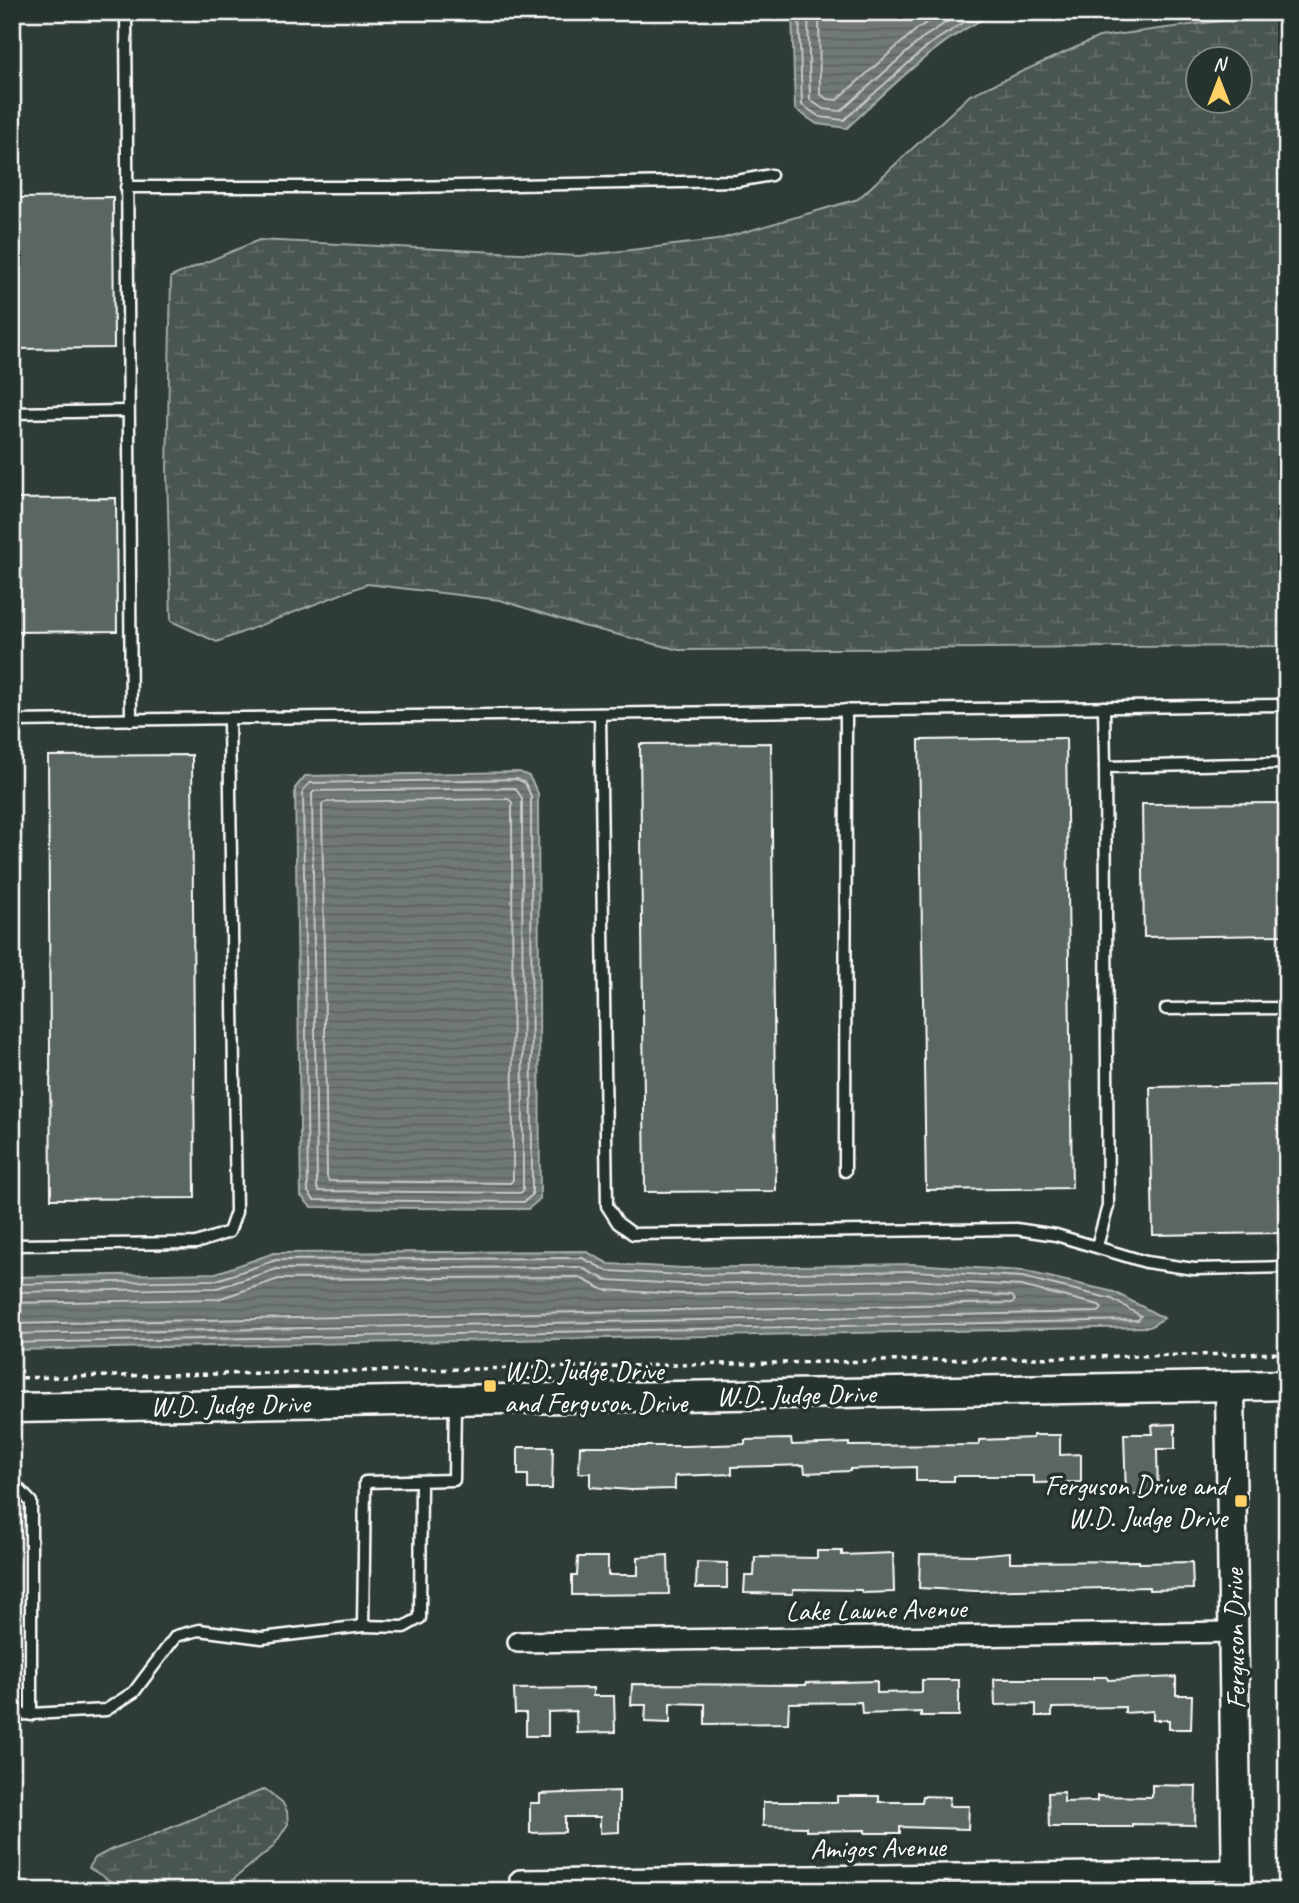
<svg xmlns="http://www.w3.org/2000/svg" width="1299" height="1903" font-family="Caveat,sans-serif">
  <defs>
    <pattern id="wetland-marsh" width="20" height="14" patternUnits="userSpaceOnUse" patternTransform="scale(1.75)"><rect width="20" height="14" fill="#4a544f"/><path d="M1 5h8M5 5V1M11 12h8M15 12V8" fill="none" stroke="#656e69"/></pattern>
    <pattern id="water-rules" width="6" height="5" patternUnits="userSpaceOnUse" patternTransform="scale(1.75)"><rect width="6" height="5" fill="#707975"/><path d="M0 2.5h6" fill="none" stroke="#5e6260"/></pattern>
  </defs>
  <rect width="100%" height="100%" fill="#2f3b35"/>
  <filter id="ink" filterUnits="userSpaceOnUse"><feTurbulence type="fractalNoise" baseFrequency=".0143" numOctaves="2"/><feDisplacementMap in="SourceGraphic" scale="14" xChannelSelector="R" yChannelSelector="G"/><feConvolveMatrix kernelMatrix="1 2 1 2 8 2 1 2 1" color-interpolation-filters="sRGB"/></filter>
  <g filter="url(#ink)">
    <!-- wetland -->
    <g fill="url(#wetland-marsh)" stroke="#a4aaa7" stroke-width="2" fill-rule="evenodd">
      <path d="M1287,12V646L679,650L579,625L500,600L367,584L217,642L171,621L167,472L171,277L259,240L579,256L717,240L858,199L970,95L1099,37ZM1198,60H1240V102H1198Z"/>
      <path d="M265,1789L282,1802L287,1811L288,1824L273,1847L219,1891H127L89,1868L95,1858L112,1849L153,1835Z"/>
    </g>
    <!-- water -->
    <g fill="url(#water-rules)" stroke="#a9afac" stroke-width="2">
      <path d="M792,12H998C939,37 894,85 847,128L817,124L795,109Z"/>
      <path d="M519,772L529,776L538,793L540,1199L528,1209L311,1207L301,1196L295,788L305,776Z"/>
      <path d="M585,1251L609,1264L683,1268L913,1264L1023,1271L1114,1292L1164,1318L1150,1327L12,1350V1277L216,1273L274,1253Z"/>
    </g>
    <g fill="none" stroke-linecap="round" stroke-linejoin="round">
      <!-- shore -->
      <g stroke="#c6c9c8" stroke-width="2">
        <path d="M799,12L802,105L820,117L844,120L930,44L980,12"/>
        <path d="M808,12L810,100L823,109L841,111L924,37L962,12"/>
        <path d="M819,12L820,94L827,99L837,100L917,29L943,12"/>
        <path d="M517,779L525,783L531,796L532,1195L524,1202L314,1200L308,1192L303,790L310,783Z"/>
        <path d="M515,788L522,798L523,1191L520,1193L319,1191L317,1188L312,793L315,791Z"/>
        <path d="M508,799L512,802L513,1180L510,1183L329,1181L327,1177L322,804L325,802Z"/>
        <path d="M12,1284L217,1280L276,1260L582,1258L608,1271L683,1275L913,1271L1022,1277L1112,1299L1141,1316L1138,1320L12,1343"/>
        <path d="M12,1292L217,1288L277,1269L580,1267L606,1280L683,1284L912,1280L1021,1286L1099,1305L1102,1308L1099,1312L12,1334"/>
        <path d="M12,1303L218,1299L279,1279L578,1277L604,1290L682,1294L912,1290L1012,1296L1015,1300L1012,1303L12,1324"/>
      </g>
    </g>
    <!-- building -->
    <g fill="#5b6661" stroke="#fff" stroke-width="2">
      <path d="M113,197L114,348L12,349V198Z"/>
      <path d="M116,498L117,631L12,632V499Z"/>
      <path d="M1066,738L1072,1188L926,1190L919,740Z"/>
      <path d="M771,743L776,1191L645,1192L640,744Z"/>
      <path d="M192,755L195,1198L51,1199L48,756Z"/>
      <path d="M1287,803V935L1144,937L1142,804Z"/>
      <path d="M1287,1085V1233L1153,1235L1150,1087Z"/>
      <path d="M1175,1424V1449H1157L1158,1494L1126,1495L1124,1434H1153L1152,1425Z"/>
      <path d="M1033,1435H1060V1455L1081,1454V1482L1034,1483V1476H954V1481H916V1467L850,1469V1471L805,1473L804,1465L732,1467V1474L675,1476V1489L631,1490L590,1487V1473H579L580,1446H686L745,1444V1440L791,1439L792,1445L849,1443V1446L979,1445V1440L1033,1438Z"/>
      <path d="M518,1447H553L552,1489H528V1475H518Z"/>
      <path d="M817,1551H842V1555L893,1553L894,1592L862,1593L861,1590L793,1589V1594L744,1593L745,1576H754L755,1557L817,1558Z"/>
      <path d="M1010,1552V1562L1139,1561V1563L1192,1562L1193,1589L1149,1590V1587L976,1591L919,1588L920,1554L976,1555Z"/>
      <path d="M668,1555L669,1594L572,1595V1576H577L578,1557H608V1575H638V1557Z"/>
      <path d="M697,1562L727,1563V1588H696Z"/>
      <path d="M1093,1677H1107L1108,1680L1176,1677V1695H1192L1191,1729H1169V1720H1153V1711L1125,1713V1707L1052,1708V1716H1036V1704L995,1705L994,1679H1093Z"/>
      <path d="M922,1680H959V1716H921V1712L862,1714L861,1702L789,1703L788,1723L705,1724V1704L670,1703V1723L645,1722L646,1705H631L632,1684L806,1685V1683L877,1681V1693L922,1692Z"/>
      <path d="M593,1688V1696H614L615,1732L577,1733L576,1711L548,1712V1736H526V1713H515L514,1689Z"/>
      <path d="M1152,1785L1196,1786L1195,1825L1132,1824V1827H1049L1048,1793L1064,1792V1802L1097,1801V1796L1152,1797Z"/>
      <path d="M619,1791V1832L600,1833V1817H565V1832L530,1833V1803H540V1794Z"/>
      <path d="M837,1796H879V1802H922L923,1796L950,1797L949,1806H969L968,1829L900,1827V1833H865V1830L806,1831V1827L763,1826V1802H837Z"/>
    </g>
    <g fill="none" stroke-linecap="round" stroke-linejoin="round">
      <!-- lane casing -->
      <g stroke="#fff" stroke-width="15">
        <g id="lane">
          <path d="M126,12L131,720"/>
          <path d="M126,187H403L737,181L771,175"/>
          <path d="M12,413L128,411"/>
          <path d="M1104,707L1105,767L1287,763"/>
          <path d="M600,714L607,1206L618,1223L633,1234L1016,1229L1056,1235L1146,1262L1194,1269L1287,1267"/>
          <path d="M12,721L1287,705"/>
          <path d="M1166,1009L1287,1008"/>
          <path d="M845,1171L846,710"/>
          <path d="M12,1245L196,1243L229,1232L236,1212L229,720"/>
          <path d="M1097,1246L1108,1206L1105,767"/>
          <path d="M421,1481L420,1618L404,1627L363,1626L365,1482L454,1480L455,1401"/>
          <path d="M12,1482L31,1502V1715"/>
          <path d="M12,1715L106,1710L134,1692L176,1636L199,1630L262,1638L363,1626"/>
        </g>
      </g>
      <!-- street casing -->
      <g stroke="#fff" stroke-width="24">
        <g id="street">
          <path d="M518,1642L1234,1632"/>
          <path d="M520,1880L1236,1870"/>
        </g>
      </g>
      <!-- secondary casing -->
      <g stroke="#fff" stroke-width="33">
        <g id="secondary">
          <path d="M1230,1386L1237,1891"/>
          <path d="M12,1408L1287,1385"/>
        </g>
      </g>
      <!-- path -->
      <path stroke="#fff" stroke-width="3.5" stroke-dasharray="5 5" stroke-linecap="butt" d="M12,1378L1287,1353"/>
      <!-- lane -->
      <use href="#lane" stroke="#26332d" stroke-width="10"/>
      <!-- street -->
      <use href="#street" stroke="#26332d" stroke-width="19"/>
      <!-- secondary -->
      <use href="#secondary" stroke="#26332d" stroke-width="28"/>
    </g>
  </g>
  <!-- markers -->
  <g fill="#ffd166" stroke="#26332d" stroke-width="2.5">
    <rect x="483" y="1379" width="14" height="14" rx="3.5"/>
    <rect x="1234" y="1494" width="14" height="14" rx="3.5"/>
  </g>
  <g text-anchor="middle" stroke-width="7" stroke-linejoin="round" paint-order="stroke">
    <!-- poi labels -->
    <g font-size="28" fill="#fff" stroke="#26332d" text-anchor="start">
      <text x="504" y="1380">W.D. Judge Drive<tspan x="504" dy="32">and Ferguson Drive</tspan></text>
      <text x="1227" y="1495" text-anchor="end">Ferguson Drive and<tspan x="1227" dy="32">W.D. Judge Drive</tspan></text>
    </g>
    <!-- street labels -->
    <g font-size="28" fill="#fff" stroke="#26332d">
      <text transform="translate(796 1394) rotate(-1)" y="10">W.D. Judge Drive</text>
      <text transform="translate(230 1404) rotate(-1)" y="10">W.D. Judge Drive</text>
      <text transform="translate(876 1609) rotate(-1)" y="10">Lake Lawne Avenue</text>
      <text transform="translate(1234 1639) rotate(-91)" y="10">Ferguson Drive</text>
      <text transform="translate(878 1847) rotate(-1)" y="10">Amigos Avenue</text>
    </g>
  </g>
  <!-- margin -->
  <rect width="1299" height="1903" fill="none" stroke="#26332d" stroke-width="42"/>
  <rect x="21" y="21" width="1257" height="1861" fill="none" stroke="#fff" stroke-width="2.5" filter="url(#ink)"/>
  <!-- north arrow -->
  <g transform="translate(1219 80)"><circle r="33" fill="#26332d" stroke="#7d8581" stroke-width="2"/>
  <path d="M0-5L12 26L0 18L-12 26Z" fill="#ffd166"/>
  <text y="-10" font-size="19" font-weight="bold" text-anchor="middle" fill="#ffffff">N</text>
  </g>
</svg>
